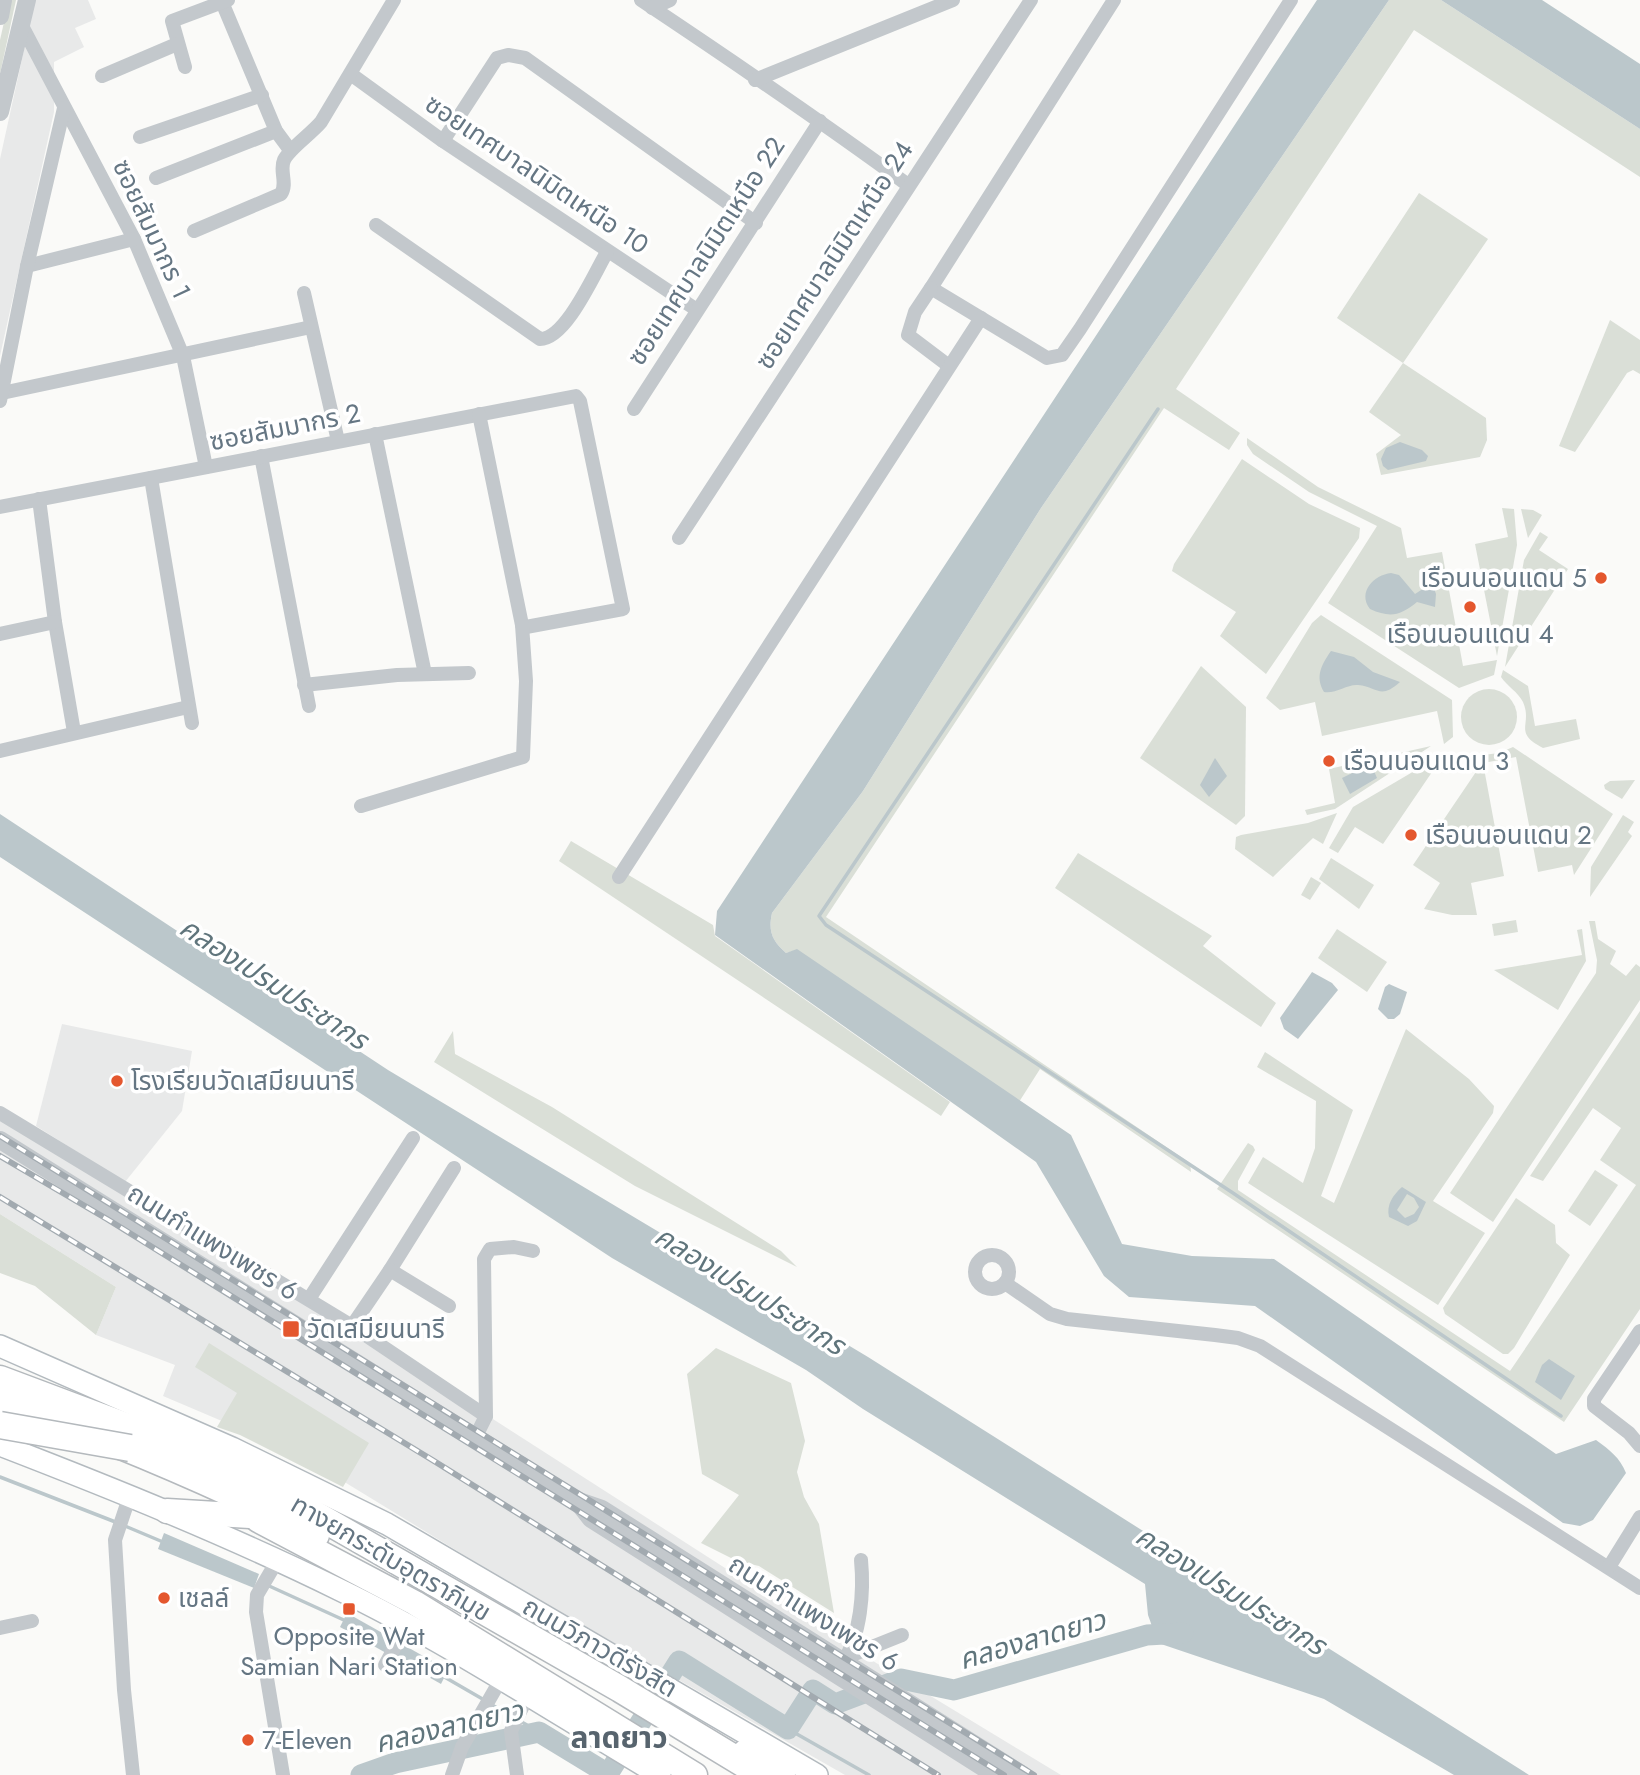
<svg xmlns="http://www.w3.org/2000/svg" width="1640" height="1775" font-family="Jost,'Noto Sans Thai',sans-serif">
  <rect width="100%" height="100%" fill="#fafaf8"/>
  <!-- built -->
  <g fill="#e8e9e9">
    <path d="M35,0H88L96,19L75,28L84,47L54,62V112L0,356V159Z"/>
    <path d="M62,1024L192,1051L182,1111L125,1182L36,1126Z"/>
    <path d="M0,1117L323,1310L817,1627L1061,1775H845L513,1585L297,1453L163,1396L175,1365L96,1335L116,1287L0,1214Z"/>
  </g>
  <!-- green -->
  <g fill="#dadfd7">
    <path d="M9,0H16L0,74V40Z"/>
    <path d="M1389,0H1441L1640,129V177L1414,30L1176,389L1240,433L1229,450L1164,408L826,917L1190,1163L1191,1172L1040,1069L1019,1102L797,950L786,953C772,941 768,931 772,913L863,791L1041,508Z"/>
    <path d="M1419,193L1488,239L1403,363L1486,418L1487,440L1480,457L1381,475L1376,454L1401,435L1369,412L1403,363L1337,318Z"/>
    <path d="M1610,320L1640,340V374L1633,370L1627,373L1575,452L1559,446Z"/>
    <path d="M1247,438L1318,487L1401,528L1407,558L1442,552L1463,666L1497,660L1494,675L1459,688L1328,603L1377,526L1309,492L1253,454L1247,445Z"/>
    <path d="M1242,459L1309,504L1360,528L1359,538L1266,674L1220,636L1236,612L1172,571L1174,564Z"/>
    <path d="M1502,508L1514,509L1517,545L1497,656L1475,544L1508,537Z"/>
    <path d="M1521,509L1533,510L1542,515L1528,538Z"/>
    <path d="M1540,532L1548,537L1539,550L1568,569L1505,667L1524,560Z"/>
    <path d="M1321,615L1452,700L1453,737L1444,744L1437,711L1322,736L1315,702L1280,710L1266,698L1312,623Z"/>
    <path d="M1201,666L1246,707L1245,816L1236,825L1140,758Z"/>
    <path d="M1503,670L1528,686L1535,726L1576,719L1580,739L1543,748C1512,732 1533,725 1523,702C1518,692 1507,686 1501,677Z"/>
    <circle cx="1489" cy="717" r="28"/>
    <path d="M1431,746L1335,809L1307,815L1305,810L1335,803L1329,769Z"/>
    <path d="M1513,747L1613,814L1574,875L1572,865L1538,872L1516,757L1483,763L1504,876L1471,883L1477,915H1452L1424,909L1440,883L1413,865L1482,763L1483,755L1499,753Z"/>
    <path d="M1445,753L1383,844L1355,827L1338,853L1329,848L1353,807Z"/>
    <path d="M1635,780L1622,799L1605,789L1604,785L1610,781Z"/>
    <path d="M1337,813L1323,844L1313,838L1273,877L1235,849L1236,837L1241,835L1308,823Z"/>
    <path d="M1623,815L1634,822L1628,832L1632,836L1590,897L1591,867Z"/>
    <path d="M571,841L713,925L715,936L950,1102L941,1116L559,861Z"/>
    <path d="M1078,853L1212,936L1203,946L1276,1003L1261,1027L1055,888Z"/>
    <path d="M1331,858L1374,885L1359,909L1319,879Z"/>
    <path d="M1311,877L1321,883L1310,900L1301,895Z"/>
    <path d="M1516,920L1518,932L1494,936L1492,924Z"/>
    <path d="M1589,921H1595L1598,939L1616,951L1610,964L1626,976L1636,964L1640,967V1000L1493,1222L1450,1193L1596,973L1597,960Z"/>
    <path d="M1337,929L1387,962L1367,992L1318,958Z"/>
    <path d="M1582,929L1586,961L1558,1010L1494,970L1582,955L1577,930Z"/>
    <path d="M1640,1011V1309L1564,1422L1217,1189L1248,1143L1253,1146L1255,1150L1238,1181V1190L1510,1371L1636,1185L1600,1160L1621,1128L1593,1108L1543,1181L1530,1176Z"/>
    <path d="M1406,1029L1469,1079L1494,1106L1493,1113L1433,1201L1485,1233L1438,1305L1248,1183L1263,1157L1303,1183L1315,1148L1316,1101L1257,1067L1265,1052L1353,1110L1321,1196L1334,1203Z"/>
    <path d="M453,1031L455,1054L552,1107L781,1251L797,1267L635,1186L434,1062Z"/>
    <path d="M1595,1170L1618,1185L1590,1226L1568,1211Z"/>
    <path d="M1516,1198L1555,1225L1556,1243L1570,1255L1514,1348L1508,1354H1503L1445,1314L1443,1308Z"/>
    <path d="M0,1214L116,1287L96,1335L35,1286L0,1273Z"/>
    <path d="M209,1343L369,1443L343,1487L240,1435L217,1427L237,1393L195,1367Z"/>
    <path d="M716,1348L791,1383L805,1441L797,1472L804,1497L819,1524L834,1613L759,1566L737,1561L701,1543L739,1495L702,1474L687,1374Z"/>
  </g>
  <!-- water -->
  <g fill="#bbc7cb" fill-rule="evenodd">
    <path d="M1317,0H1389L1041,508L863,791L772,913C768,931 772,941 786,953L797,949L1071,1135L1122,1244L1192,1256L1274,1259L1556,1454L1596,1440C1610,1450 1620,1458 1626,1473L1593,1520L1580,1526L1563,1523L1255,1306L1129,1297L1104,1276L1036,1162L715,935L717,911Z"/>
    <path d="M1441,0H1542L1640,64V129Z"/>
    <path d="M1400,442L1422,450L1428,456L1426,461L1388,470L1383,466L1381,459L1386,448Z"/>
    <path d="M1391,573L1399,575L1415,594L1432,583L1436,594L1435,607L1417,602C1400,616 1390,618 1370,609C1357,592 1374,575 1391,573Z"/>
    <path d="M1331,651L1354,657L1373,672L1400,682C1380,700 1378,687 1358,685C1347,684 1336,694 1324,692C1315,677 1321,665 1331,651Z"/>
    <path d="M1215,758L1227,776L1209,797L1200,785Z"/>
    <path d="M1371,764L1377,778L1350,794L1342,778Z"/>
    <path d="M0,814L388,1070L868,1357L1529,1775H1454L1324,1699L1158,1643L1148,1615L1145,1584L863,1409L806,1370L612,1258L0,857Z"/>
    <path d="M1312,972L1332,983L1338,990L1298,1039L1284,1029L1280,1018Z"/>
    <path d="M1389,984L1407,992L1400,1014L1394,1019H1388L1378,1009L1385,987Z"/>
    <path d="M1402,1187L1426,1202L1417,1221L1408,1226L1389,1217C1386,1205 1393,1195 1402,1187ZM1407,1194L1414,1198L1419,1207L1414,1214L1405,1218L1397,1210Z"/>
    <path d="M1549,1359L1575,1376L1561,1400L1535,1382L1542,1365Z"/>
    <path d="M164,1533L259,1574L254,1588L158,1549Z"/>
    <path d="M347,1613L448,1670L441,1684L340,1627Z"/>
  </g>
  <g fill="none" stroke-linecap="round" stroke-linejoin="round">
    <!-- stream -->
    <g stroke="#bbc7cb" stroke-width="3.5">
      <path d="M1158,409L819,916L826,925L1233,1193L1561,1416"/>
      <path d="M0,1477L118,1523"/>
      <path d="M125,1526L163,1542"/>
      <path d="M267,1585L346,1621"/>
      <path d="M441,1675L486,1701"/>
      <path d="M492,1705L513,1717"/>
      <path d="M520,1721L539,1732"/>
      <path d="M788,1729L869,1775"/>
      <path d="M608,1774L610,1775"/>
    </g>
    <!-- river -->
    <path stroke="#bbc7cb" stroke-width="21" d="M361,1775L395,1763L539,1732L608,1774L679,1661L788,1729L813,1690L835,1704L901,1679L954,1690L1147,1635L1183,1633"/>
    <!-- secondary casing -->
    <g stroke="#b3babf" stroke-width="24">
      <g id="secondary">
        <path d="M0,1346L232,1448L387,1524L817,1775"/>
        <path d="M0,1445C114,1489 228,1535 338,1589C450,1643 553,1712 660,1775"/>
      </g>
    </g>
    <!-- trunk casing -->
    <g stroke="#b4b9bd" stroke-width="27">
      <g id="trunk">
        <path d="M167,1511L250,1516"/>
        <path d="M258,1520L415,1603L695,1775"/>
        <path d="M745,1752L783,1775"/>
      </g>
    </g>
    <!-- motorway casing -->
    <g stroke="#b4b9bd" stroke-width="29">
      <g id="motorway">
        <path d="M0,1379L136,1430L271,1489L620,1689L762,1775"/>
        <path d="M0,1399C108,1439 214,1482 316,1535"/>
      </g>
    </g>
    <!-- minor -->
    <g stroke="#c3c8cc" stroke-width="14">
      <path d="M641,0C731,60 821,121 908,185"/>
      <path d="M1114,0L931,288L1047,358L1062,355L1080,329L1291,0"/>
      <path d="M222,2L276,131L290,150"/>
      <path d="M652,8L670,0"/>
      <path d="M21,24L134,239L183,356L206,467"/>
      <path d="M185,67L172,21L228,0"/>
      <path d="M352,75L443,141L697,310"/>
      <path d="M102,76L177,44"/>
      <path d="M755,80L953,0"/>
      <path d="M140,137L262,95"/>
      <path d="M443,141L497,58L508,55L525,58L756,223"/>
      <path d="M156,178L276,131"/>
      <path d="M376,225L540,339C566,339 594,274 607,252"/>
      <path d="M194,231L281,194C288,183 279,171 284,160C289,149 311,134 321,122L394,0"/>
      <path d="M27,266L134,239"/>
      <path d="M931,288L915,312L908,335L949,366"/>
      <path d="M304,293L338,441"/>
      <path d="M2,393L311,327"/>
      <path d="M0,401L27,266L64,108"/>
      <path d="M634,409L820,121"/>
      <path d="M375,434L425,674"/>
      <path d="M261,456L309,706"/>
      <path d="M151,478L192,723"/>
      <path d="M39,499L55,622L74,732"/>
      <path d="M0,507L576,396L580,401L623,609L526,627L522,625"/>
      <path d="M679,538L1031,0"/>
      <path d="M0,634L55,622"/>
      <path d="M304,685L397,675L469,673"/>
      <path d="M0,751L188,707"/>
      <path d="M361,806L523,757L526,681L522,625L479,414"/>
      <path d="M619,877L981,318"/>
      <path d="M0,1113L352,1326"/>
      <circle cx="992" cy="1272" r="17"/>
      <path d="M390,1270L454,1168"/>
      <path d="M1005,1283L1050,1314L1067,1319L1215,1335L1238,1338L1260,1346L1640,1588"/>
      <path d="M309,1299L413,1138"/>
      <path d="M449,1306L390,1270L352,1326L486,1416"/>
      <path d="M1640,1331L1594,1399V1406L1629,1433L1640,1446"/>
      <path d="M475,1438L486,1416L484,1259L490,1249L514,1247L533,1251"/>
      <path d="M130,1495L115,1540L124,1690L133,1775"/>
      <path d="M277,1561L257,1595L256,1612L283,1775"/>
      <path d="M1609,1567L1640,1517"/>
      <path d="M0,1628L32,1621"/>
      <path d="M847,1657L902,1635"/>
      <path d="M843,1662C861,1635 864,1591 861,1560"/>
      <path d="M385,1665L407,1625"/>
      <path d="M452,1775L462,1747L501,1679"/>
      <path d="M517,1775L511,1731L528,1695"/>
    </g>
    <!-- tertiary -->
    <g stroke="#c3c8cc" stroke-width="18">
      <path d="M0,16L3,0"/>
      <path d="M0,112L27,0"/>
      <path d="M0,1140L576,1500L602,1509L1023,1775"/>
      <path d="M576,1500L591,1519L995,1775"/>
    </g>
    <!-- secondary -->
    <use href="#secondary" stroke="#fff" stroke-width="21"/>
    <!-- trunk -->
    <use href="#trunk" stroke="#fff" stroke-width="24"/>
    <!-- motorway -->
    <use href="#motorway" stroke="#fff" stroke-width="26"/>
    <!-- rail casing -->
    <g stroke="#a2aab0" stroke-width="6">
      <g id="rail">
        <path d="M0,1136L1034,1775"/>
        <path d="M0,1156L107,1219L1004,1775"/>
        <path d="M0,1197L434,1461L938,1775"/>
      </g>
    </g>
    <!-- rail -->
    <use href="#rail" stroke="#fff" stroke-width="3.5" stroke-dasharray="10" stroke-linecap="butt"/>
    <!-- motorway-bridge casing -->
    <g stroke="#b4b9bd" stroke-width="29" stroke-linecap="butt">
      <path id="motorway-bridge" d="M0,1425L130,1448"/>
    </g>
    <!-- motorway-bridge -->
    <use href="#motorway-bridge" stroke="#fff" stroke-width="26"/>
  </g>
  <!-- markers -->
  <g fill="#e4572e" stroke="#fff" stroke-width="2.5">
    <circle cx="1601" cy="578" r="7"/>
    <circle cx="1470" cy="607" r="7"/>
    <circle cx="1329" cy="761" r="7"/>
    <circle cx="1411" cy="835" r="7"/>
    <circle cx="117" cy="1081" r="7"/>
    <rect x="282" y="1320" width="18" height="18" rx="3.5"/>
    <circle cx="164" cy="1598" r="7"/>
    <rect x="342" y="1602" width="14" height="14" rx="3.5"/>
    <circle cx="248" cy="1740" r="7"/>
  </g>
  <g text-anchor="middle" stroke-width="7" stroke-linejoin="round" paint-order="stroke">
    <!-- street labels -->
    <g font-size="26" fill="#657683" stroke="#fff">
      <text transform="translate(537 174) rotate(34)" y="9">ซอยเทศบาลนิมิตเหนือ 10</text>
      <text transform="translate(152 229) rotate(65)" y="9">ซอยสัมมากร 1</text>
      <text transform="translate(706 251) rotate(-57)" y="9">ซอยเทศบาลนิมิตเหนือ 22</text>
      <text transform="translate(834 255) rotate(-57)" y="9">ซอยเทศบาลนิมิตเหนือ 24</text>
      <text transform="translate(285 427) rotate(-11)" y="9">ซอยสัมมากร 2</text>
      <text transform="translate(213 1242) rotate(32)" y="9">ถนนกำแพงเพชร 6</text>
      <text transform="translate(391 1558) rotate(30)" y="9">ทางยกระดับอุตราภิมุข</text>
      <text transform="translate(814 1613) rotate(32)" y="9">ถนนกำแพงเพชร 6</text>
      <text transform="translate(600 1647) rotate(30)" y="9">ถนนวิภาวดีรังสิต</text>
    </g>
    <!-- poi labels -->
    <g font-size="26" fill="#657683" stroke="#fff" text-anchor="start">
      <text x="1587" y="587" text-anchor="end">เรือนนอนแดน 5</text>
      <text x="1470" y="643" text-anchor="middle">เรือนนอนแดน 4</text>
      <text x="1343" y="770">เรือนนอนแดน 3</text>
      <text x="1425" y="844">เรือนนอนแดน 2</text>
      <text x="131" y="1090">โรงเรียนวัดเสมียนนารี</text>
      <text x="307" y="1338">วัดเสมียนนารี</text>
      <text x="178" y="1607">เชลล์</text>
      <text x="349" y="1645" text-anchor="middle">Opposite Wat<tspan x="349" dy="30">Samian Nari Station</tspan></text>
      <text x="262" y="1749">7-Eleven</text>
    </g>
    <!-- water labels -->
    <g font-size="28" font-style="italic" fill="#60757c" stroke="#fff">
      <text transform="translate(274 983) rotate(33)" y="10">คลองเปรมประชากร</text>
      <text transform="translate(750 1290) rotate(32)" y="10">คลองเปรมประชากร</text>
      <text transform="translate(1231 1590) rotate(32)" y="10">คลองเปรมประชากร</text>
      <text transform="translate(1032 1639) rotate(-16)" y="10">คลองลาดยาว</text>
      <text transform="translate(449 1726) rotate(-13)" y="10">คลองลาดยาว</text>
    </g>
    <!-- quarter labels -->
    <g font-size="30" font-weight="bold" fill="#57646e" stroke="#fff">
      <text x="619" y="1748">ลาดยาว</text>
    </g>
  </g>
</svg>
